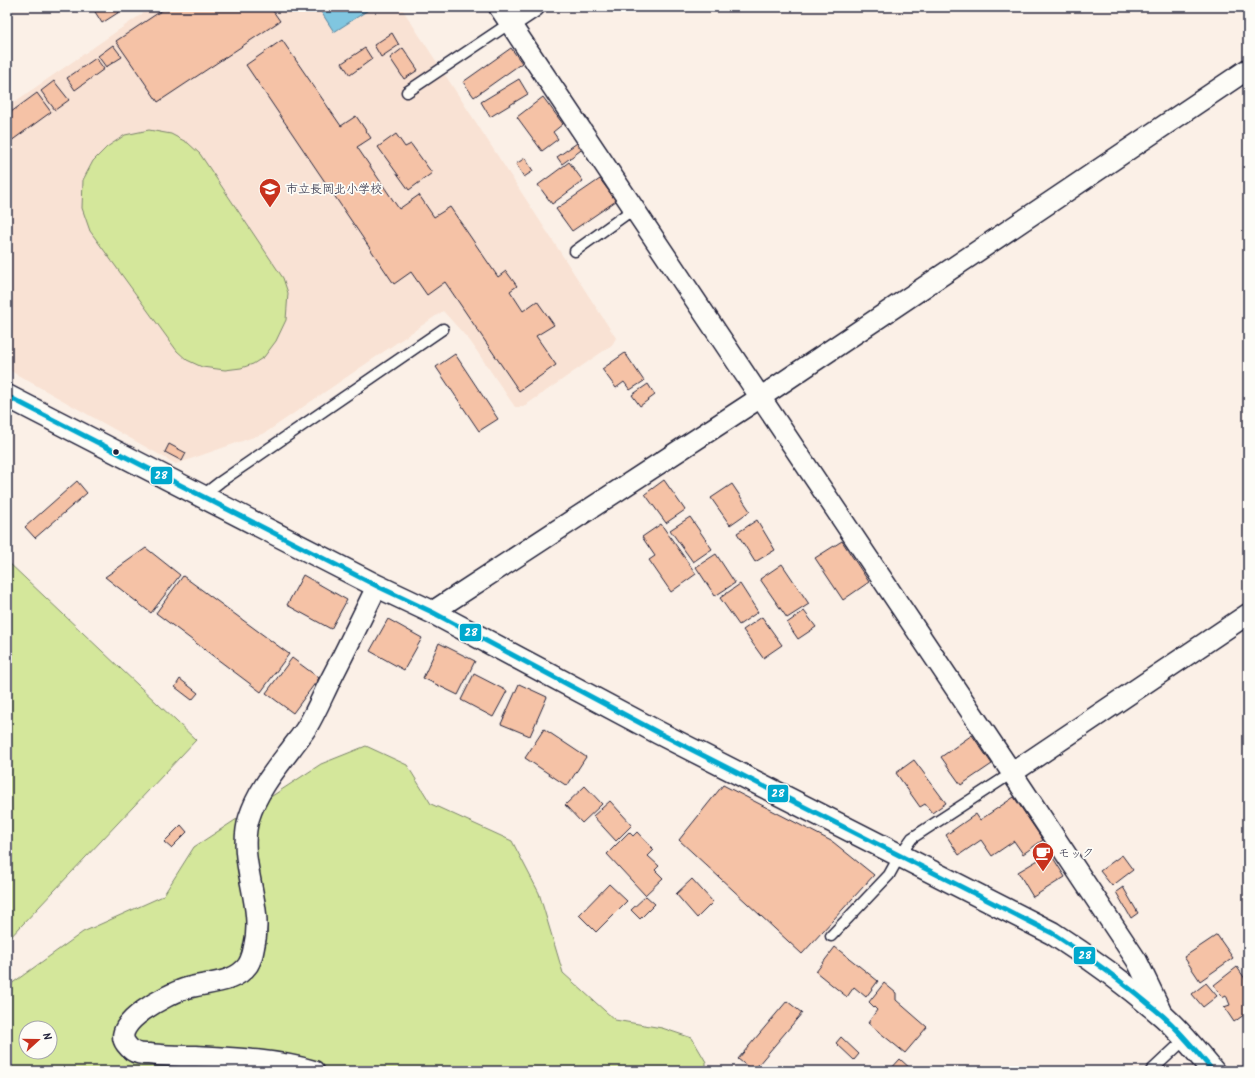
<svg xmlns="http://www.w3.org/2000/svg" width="1255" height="1078" font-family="Kalam,'Klee One',sans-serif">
  <rect width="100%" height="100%" fill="#fbf0e7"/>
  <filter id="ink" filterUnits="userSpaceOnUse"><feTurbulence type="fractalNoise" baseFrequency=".025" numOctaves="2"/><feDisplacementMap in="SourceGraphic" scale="8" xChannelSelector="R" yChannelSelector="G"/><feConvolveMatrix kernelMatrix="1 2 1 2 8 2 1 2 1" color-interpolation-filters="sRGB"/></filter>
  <g filter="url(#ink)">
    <!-- built -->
    <path fill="#f9e2d4" d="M152,7H401L616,338L612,345L523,407H515L470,341L443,311L265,433L176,464L7,369V107Z"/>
    <!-- green -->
    <g fill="#d4e79b" stroke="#7b846b" fill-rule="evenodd">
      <path d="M149,130L171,134L188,143L200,154L283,278L288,293L286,320L276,341L264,357L253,364L241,368L225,370L202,367L187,360L177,351L90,231L82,208L83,180L93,161L107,147L125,135Z"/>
      <path d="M7,561L196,740L7,941Z"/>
      <path d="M366,746L407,765L431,804L512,841L539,893L563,973L615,1020L662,1028L692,1038L706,1062V1071H7V987L83,932L163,896L194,847L321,764ZM26,1028H50V1052H26Z"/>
    </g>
    <!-- water -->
    <path fill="#80c6e0" stroke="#5a849e" d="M318,7H373L334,32Z"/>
    <!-- building -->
    <g fill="#f5c2a6" stroke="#22223b">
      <path d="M92,7H127L102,23Z"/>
      <path d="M167,7H278L273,11L280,21L158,102L116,41Z"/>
      <path d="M392,33L399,45L381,57L374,45Z"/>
      <path d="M282,40L341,126L356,116L371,138L357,147L399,209L419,195L434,217L450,207L498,277L506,271L517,286L510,291L523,311L537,301L554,325L536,336L556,365L519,391L445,282L427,295L411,272L394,284L246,65Z"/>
      <path d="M113,45L122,57L106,67L98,56Z"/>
      <path d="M365,48L372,59L350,75L342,63Z"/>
      <path d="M403,48L418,70L404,79L390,58Z"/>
      <path d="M511,48L522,63L474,97L463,82Z"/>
      <path d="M96,58L104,69L75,90L67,78Z"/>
      <path d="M519,79L528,94L490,117L481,102Z"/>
      <path d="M54,81L69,100L55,110L41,91Z"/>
      <path d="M37,93L51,112L7,144V115Z"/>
      <path d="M543,97L563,124L553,132L558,139L542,151L517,117Z"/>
      <path d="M396,134L405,147L411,144L432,173L409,190L378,147Z"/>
      <path d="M580,141L584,148L562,164L557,157Z"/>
      <path d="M525,158L533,171L524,177L516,164Z"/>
      <path d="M569,162L583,181L552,204L538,185Z"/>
      <path d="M600,179L616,201L572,231L556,209Z"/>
      <path d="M625,353L644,381L630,390L624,382L616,388L602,369Z"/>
      <path d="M455,354L498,419L479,431L436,367Z"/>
      <path d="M648,384L655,395L640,406L632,395Z"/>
      <path d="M169,444L186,453L182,461L165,452Z"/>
      <path d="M664,480L685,510L666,523L645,494Z"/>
      <path d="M77,481L87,493L35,538L25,527Z"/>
      <path d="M732,484L750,511L730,525L711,498Z"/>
      <path d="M690,517L712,549L693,562L670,530Z"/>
      <path d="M757,520L775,550L755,562L737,533Z"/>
      <path d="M661,524L696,574L671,592L649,560L655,556L642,537Z"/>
      <path d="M842,541L869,582L843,600L815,558Z"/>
      <path d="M146,548L180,575L151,613L105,577Z"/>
      <path d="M716,554L735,583L715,596L696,567Z"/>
      <path d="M782,564L809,604L787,618L760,579Z"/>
      <path d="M303,575L347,600L331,629L287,605Z"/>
      <path d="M183,576L289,654L261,692L156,613Z"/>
      <path d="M740,584L758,612L739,625L720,598Z"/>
      <path d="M804,611L816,627L798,639L787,623Z"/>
      <path d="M762,617L782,645L763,658L743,630Z"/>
      <path d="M388,619L422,638L404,670L370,651Z"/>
      <path d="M439,643L475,661L458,695L423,678Z"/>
      <path d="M292,658L319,678L293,713L266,693Z"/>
      <path d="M474,674L507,691L493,717L461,700Z"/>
      <path d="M180,679L198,693L192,700L175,687Z"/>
      <path d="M519,684L547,697L530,736L501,724Z"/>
      <path d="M544,729L586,757L567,786L525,758Z"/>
      <path d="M972,735L992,764L961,785L941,757Z"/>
      <path d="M914,760L946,803L932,813L925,804L920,807L896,773Z"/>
      <path d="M723,785L833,842L874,875L802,954L679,840Z"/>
      <path d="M585,786L602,804L582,823L565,805Z"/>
      <path d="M1014,797L1043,840L1023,854L1014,841L992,856L981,840L959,855L946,835L976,814L980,820Z"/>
      <path d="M610,801L632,825L616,841L593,816Z"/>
      <path d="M181,825L187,832L171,848L164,842Z"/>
      <path d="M629,832L633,836L637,832L654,850L648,856L659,866L655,870L663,878L645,895L607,854Z"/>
      <path d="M1050,853L1065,877L1033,897L1018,872Z"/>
      <path d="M1122,855L1133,870L1112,886L1100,871Z"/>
      <path d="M692,879L713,902L697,918L676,894Z"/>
      <path d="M609,884L627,901L596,932L579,915Z"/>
      <path d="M1123,887L1138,913L1131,918L1116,892Z"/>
      <path d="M646,896L655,904L640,919L631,910Z"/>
      <path d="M1217,935L1233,958L1200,981L1184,957Z"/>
      <path d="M835,947L878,981L866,997L854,987L847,997L816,972Z"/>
      <path d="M1237,967L1248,983V1012L1234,1022L1224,1007L1230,1005L1226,995L1222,997L1214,985Z"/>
      <path d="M884,983L896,993V1000L927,1027L905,1053L868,1023L877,1010L869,1002Z"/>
      <path d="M1206,983L1217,996L1203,1007L1192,994Z"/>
      <path d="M787,1001L802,1013L753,1071L738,1059Z"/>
      <path d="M841,1037L859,1054L854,1060L836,1043Z"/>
      <path d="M900,1059L912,1070L911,1071H889Z"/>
    </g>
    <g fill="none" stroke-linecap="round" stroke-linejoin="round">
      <!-- service casing -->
      <g stroke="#22223b" stroke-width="13">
        <g id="service">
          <path d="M407,92L510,23"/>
          <path d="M575,251L635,208"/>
          <path d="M202,496L220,482L443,329"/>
          <path d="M831,936L889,875L900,855L912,838L1012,773"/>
          <path d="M1151,1071L1185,1039"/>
        </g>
      </g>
      <!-- minor casing -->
      <g stroke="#22223b" stroke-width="23">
        <g id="minor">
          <path d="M499,7L1012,773L1137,961L1164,1017"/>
          <path d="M510,23L534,7"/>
          <path d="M432,612L761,397L1248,69"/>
          <path d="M1012,773L1248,614"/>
          <path d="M314,1071C277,1060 234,1058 196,1056C180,1056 165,1056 149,1054C146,1054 141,1054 138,1053C133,1052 129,1048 126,1044C110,1023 169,994 184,989C204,982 234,985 248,965C251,960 253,953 254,947C265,904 236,861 249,818C257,792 275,770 291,749C296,742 302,735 307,727C316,712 323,695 331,679C347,648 362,617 377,586"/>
        </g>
      </g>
      <!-- secondary casing -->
      <g stroke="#22223b" stroke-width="25">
        <path id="secondary" d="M7,396L377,586L432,612L659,733L1052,933C1091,958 1128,986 1163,1016C1182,1033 1197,1052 1213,1071"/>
      </g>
      <!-- service -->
      <use href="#service" stroke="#fdfcf7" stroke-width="10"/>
      <!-- minor -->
      <use href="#minor" stroke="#fdfcf7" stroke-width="20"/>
      <!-- secondary -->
      <use href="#secondary" stroke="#fdfcf7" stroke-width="22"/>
      <!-- bus-1 casing -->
      <g stroke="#fdfcf7" stroke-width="8">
        <path id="bus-1" d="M7,396L377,586L432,612L659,733L1052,933C1091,958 1128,986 1163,1016C1182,1033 1197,1052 1213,1071"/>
      </g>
      <!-- bus-1 -->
      <use href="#bus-1" stroke="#00a9ce" stroke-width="5"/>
    </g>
  </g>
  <!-- icons -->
  <defs>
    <g id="school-pin" transform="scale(1.15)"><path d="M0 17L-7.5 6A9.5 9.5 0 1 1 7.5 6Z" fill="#c8321e" stroke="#fdfcf7"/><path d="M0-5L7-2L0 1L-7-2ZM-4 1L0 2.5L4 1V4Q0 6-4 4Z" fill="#fff"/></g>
    <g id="cafe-pin" transform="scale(1.15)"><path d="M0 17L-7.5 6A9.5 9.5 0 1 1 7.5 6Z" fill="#c8321e" stroke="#fdfcf7"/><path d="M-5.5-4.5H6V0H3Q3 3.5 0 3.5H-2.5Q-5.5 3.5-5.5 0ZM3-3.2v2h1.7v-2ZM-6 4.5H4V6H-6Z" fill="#fff"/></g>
  </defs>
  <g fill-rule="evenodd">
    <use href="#school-pin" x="270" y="189"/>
    <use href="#cafe-pin" x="1043" y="853"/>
  </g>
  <!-- markers -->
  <circle fill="#22223b" stroke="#fdfcf7" stroke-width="1.5" cx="116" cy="452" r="3.5"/>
  <g text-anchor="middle" stroke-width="3.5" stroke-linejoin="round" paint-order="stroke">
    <!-- poi labels -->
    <g font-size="12" fill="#22223b" stroke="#fdfcf7" text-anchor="start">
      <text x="286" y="193">市立長岡北小学校</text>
      <text x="1058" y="857">モック</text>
    </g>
  </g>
  <g stroke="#fdfcf7" stroke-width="1.5">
    <rect x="150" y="466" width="23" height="19" rx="4" fill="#00a9ce"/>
    <rect x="459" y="623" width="23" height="19" rx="4" fill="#00a9ce"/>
    <rect x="767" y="784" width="22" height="19" rx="4" fill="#00a9ce"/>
    <rect x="1073" y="946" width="23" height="19" rx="4" fill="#00a9ce"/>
  </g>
  <g font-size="11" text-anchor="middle" font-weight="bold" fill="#fff">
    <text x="161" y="479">28</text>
    <text x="471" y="636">28</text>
    <text x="778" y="797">28</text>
    <text x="1085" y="959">28</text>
  </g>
  <!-- margin -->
  <rect width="1255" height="1078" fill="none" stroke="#fdfcf7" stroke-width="24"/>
  <rect x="12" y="12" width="1231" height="1054" fill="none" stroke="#22223b" stroke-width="1.5" filter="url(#ink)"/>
  <!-- north arrow -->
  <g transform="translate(38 1040) rotate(69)"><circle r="19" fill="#fdfcf7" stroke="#a5a5ac"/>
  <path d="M0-3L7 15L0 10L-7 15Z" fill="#c8321e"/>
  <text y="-6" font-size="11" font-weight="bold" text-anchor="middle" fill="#22223b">N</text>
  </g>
</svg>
